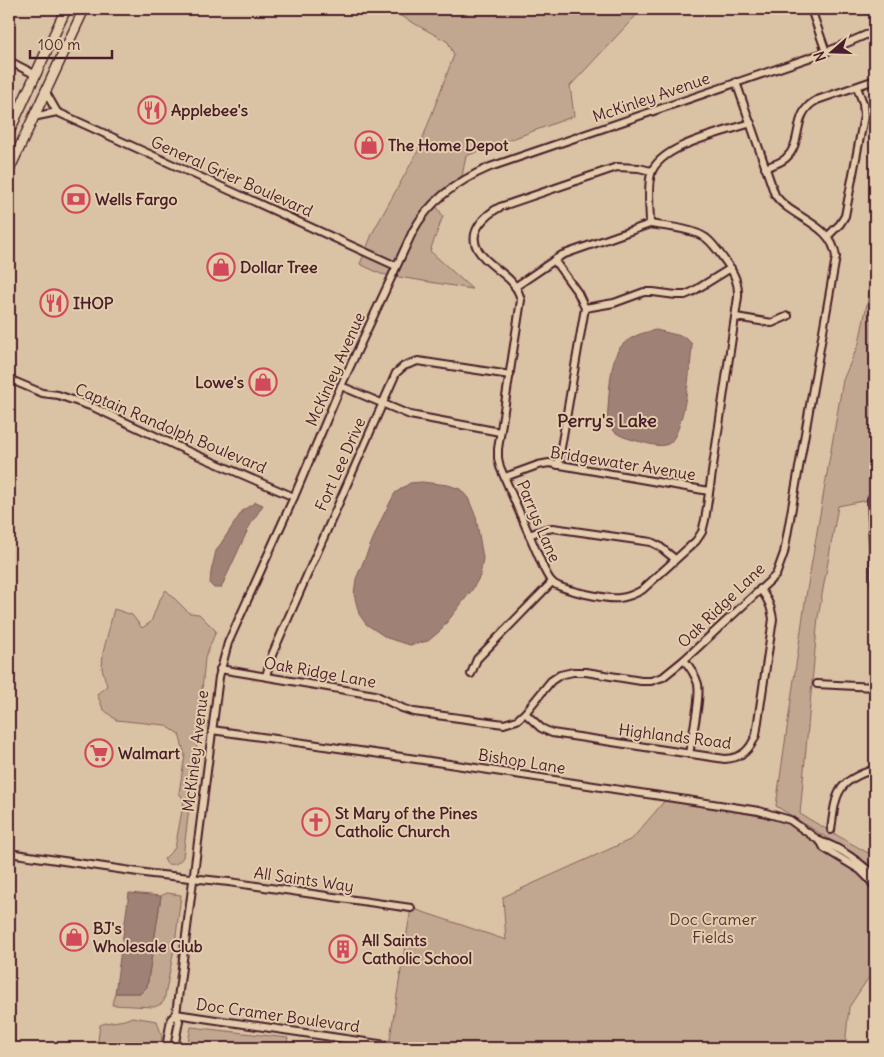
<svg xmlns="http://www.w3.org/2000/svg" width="884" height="1057" font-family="Delius,sans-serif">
  <rect width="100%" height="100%" fill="#dac2a4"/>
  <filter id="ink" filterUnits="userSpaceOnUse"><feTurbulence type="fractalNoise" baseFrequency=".02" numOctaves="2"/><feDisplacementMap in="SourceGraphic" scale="10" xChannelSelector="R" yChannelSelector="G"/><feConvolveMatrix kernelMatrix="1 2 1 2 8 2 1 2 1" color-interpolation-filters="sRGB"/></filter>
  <g filter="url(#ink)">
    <!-- green -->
    <g fill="#c2a790" stroke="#86635e">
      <path d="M388,9H561L565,11L598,9H642L570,86L574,116L466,156L461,181L434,203L443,216L430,251L472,289L381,274L360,264L373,232L418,151L454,55L448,42Z"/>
      <path d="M875,265V500H868L838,506L818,617L800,814L868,853L875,838V868L776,806L805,602L843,380L859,343Z"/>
      <path d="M166,590L189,613L199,614L216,631L205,658L197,743L183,857C178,864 175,865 167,864L164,859L175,848L184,800L179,793L185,755L179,734L165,725L116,720L103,709L97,694L107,686L102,668L103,653L114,609L132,615L142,628L151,622L159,601Z"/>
      <path d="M668,797L787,822L875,881V968L849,1007L846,1036L847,1048H826L825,1045V1048H386L389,1045L411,908L506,940L503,897L632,839Z"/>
      <path d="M167,893L181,895L175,944L164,1001L161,1004L154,1007L112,1005L115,993H141L147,987L161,896Z"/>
      <path d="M132,1017L157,1021L162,1037L160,1048H97L100,1025C111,1020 121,1023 132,1017Z"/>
      <path d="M191,1027L288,1038L286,1047L270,1044L246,1045L243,1048H187Z"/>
    </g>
    <!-- water -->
    <g fill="#a08174" stroke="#7e5a57">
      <path d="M656,330L685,337L692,344C691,363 684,437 668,444C659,448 647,443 637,441C623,437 613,435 607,421C609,403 609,363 619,349C627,337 644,332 656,330Z"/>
      <path d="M422,482L448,485L460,489L468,498L476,517L483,558L480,576L472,590L440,631L428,641L410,645L387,638L366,624L359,614L354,594L356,579L382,518L395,493L410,483Z"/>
      <path d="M256,502L263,505L249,527L221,588H214L210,584L211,572L216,551L243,510Z"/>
      <path d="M129,893L161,896L147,987L141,993H115Z"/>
    </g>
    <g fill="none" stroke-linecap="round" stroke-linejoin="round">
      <!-- minor casing -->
      <g stroke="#4a1f2b" stroke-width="10">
        <g id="minor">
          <path d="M811,9L826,52"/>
          <path d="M9,61L36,75"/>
          <path d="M45,91L57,112L396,266"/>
          <path d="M33,117L57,112"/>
          <path d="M765,168C772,165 781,163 786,158C804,142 791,113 817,100L875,80"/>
          <path d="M650,224C667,227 691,228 706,238C714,244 720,254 726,262C734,273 739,283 738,297L705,520L702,532L696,541L642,590C635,594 628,597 620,598C609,600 560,590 552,582C549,579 546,573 544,569L500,467L498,458V449L521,300C519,292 515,285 510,280C500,270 485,262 478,250C467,232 485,215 500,207L617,167L639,168L651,171"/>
          <path d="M650,224C650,208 647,189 651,174C659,145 725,132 751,123"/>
          <path d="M828,236L840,224L845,216L864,116L863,103L857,87"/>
          <path d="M554,260L578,293L585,308L558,465"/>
          <path d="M515,287L562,255L650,224"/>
          <path d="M585,308L614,303L644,292H653L676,295H685L692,292L731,268"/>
          <path d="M736,317L772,323L788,316"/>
          <path d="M9,379L42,393L58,395L93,407L183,449L294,497"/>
          <path d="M341,386L410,415L500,432"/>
          <path d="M505,477L538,465L549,463L709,491"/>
          <path d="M871,499L875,587"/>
          <path d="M529,535L543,530L553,528L651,542L659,546L675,559"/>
          <path d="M684,660C690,667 695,674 698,684C701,699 692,737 689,754"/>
          <path d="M220,669L375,695L402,708L414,712L504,724L517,720L525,713L551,681L560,675L573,672H586L641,681H651L663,677L684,660L776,575L784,553L836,257C832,223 792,219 775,195L736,82"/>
          <path d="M471,674L477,659L552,582"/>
          <path d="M266,676L272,655L396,373L404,366L418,361L510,375"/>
          <path d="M817,684L875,687"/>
          <path d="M525,713L541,728L552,733L725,759C742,758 750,750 756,735L773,619C771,606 768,599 760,589"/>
          <path d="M212,730L423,760L759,811L790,820L821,842"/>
          <path d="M831,830C836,793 836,781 875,769"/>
          <path d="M9,853L152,874L229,882L411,908"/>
          <path d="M875,878C865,865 836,845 821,842L824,848L860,870L870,880L875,888"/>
          <path d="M176,1014L406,1048"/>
          <path d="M166,1048L171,1019L176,1014"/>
          <path d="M174,1048L179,1021L176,1014L219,677L228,643L294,497L341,386L413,231C430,200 457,181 490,167L826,52L875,31"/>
          <path d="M413,1048L417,1045L422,1048"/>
        </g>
      </g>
      <!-- highway casing -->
      <g stroke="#4a1f2b" stroke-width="12">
        <g id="highway">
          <path d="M9,132L66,9"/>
          <path d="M9,170L84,9"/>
        </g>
      </g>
      <!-- minor -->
      <use href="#minor" stroke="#e3cdac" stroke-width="6"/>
      <!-- highway -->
      <use href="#highway" stroke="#e3cdac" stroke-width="9"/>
    </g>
  </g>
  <!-- icons -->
  <defs>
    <g id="restaurant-ring" transform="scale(1.4375)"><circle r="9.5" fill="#e3cdac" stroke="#d1495b" stroke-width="1.5"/><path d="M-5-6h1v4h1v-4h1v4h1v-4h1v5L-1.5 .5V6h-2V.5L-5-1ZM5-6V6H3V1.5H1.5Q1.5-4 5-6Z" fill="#d1495b"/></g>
    <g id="shop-ring" transform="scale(1.4375)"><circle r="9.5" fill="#e3cdac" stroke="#d1495b" stroke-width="1.5"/><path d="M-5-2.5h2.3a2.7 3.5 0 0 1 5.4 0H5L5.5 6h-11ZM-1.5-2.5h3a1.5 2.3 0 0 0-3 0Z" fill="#d1495b"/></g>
    <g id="bank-ring" transform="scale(1.4375)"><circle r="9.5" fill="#e3cdac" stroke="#d1495b" stroke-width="1.5"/><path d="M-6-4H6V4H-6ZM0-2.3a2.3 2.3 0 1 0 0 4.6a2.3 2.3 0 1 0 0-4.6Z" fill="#d1495b"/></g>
    <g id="supermarket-ring" transform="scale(1.4375)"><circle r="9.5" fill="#e3cdac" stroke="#d1495b" stroke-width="1.5"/><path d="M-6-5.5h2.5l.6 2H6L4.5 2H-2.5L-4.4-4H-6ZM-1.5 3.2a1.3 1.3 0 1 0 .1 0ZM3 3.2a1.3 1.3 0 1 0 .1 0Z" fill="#d1495b"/></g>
    <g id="church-ring" transform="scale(1.4375)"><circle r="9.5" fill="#e3cdac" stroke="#d1495b" stroke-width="1.5"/><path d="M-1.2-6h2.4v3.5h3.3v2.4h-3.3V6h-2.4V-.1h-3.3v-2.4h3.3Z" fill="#d1495b"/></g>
    <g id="building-ring" transform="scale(1.4375)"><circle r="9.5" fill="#e3cdac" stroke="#d1495b" stroke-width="1.5"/><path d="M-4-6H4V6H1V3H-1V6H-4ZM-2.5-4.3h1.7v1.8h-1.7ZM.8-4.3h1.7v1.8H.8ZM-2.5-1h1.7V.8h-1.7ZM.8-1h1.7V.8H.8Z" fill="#d1495b"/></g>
  </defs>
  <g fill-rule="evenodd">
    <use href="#restaurant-ring" x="152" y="110"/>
    <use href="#shop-ring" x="369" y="145"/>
    <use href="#bank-ring" x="76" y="199"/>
    <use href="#shop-ring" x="221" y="267"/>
    <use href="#restaurant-ring" x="54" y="303"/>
    <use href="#shop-ring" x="263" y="382"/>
    <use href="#supermarket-ring" x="99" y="753"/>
    <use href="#church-ring" x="316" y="822"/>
    <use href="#shop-ring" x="74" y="937"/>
    <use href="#building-ring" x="343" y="949"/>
  </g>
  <g text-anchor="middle" stroke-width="4" stroke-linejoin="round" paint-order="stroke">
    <!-- street labels -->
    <g font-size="16" fill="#4a1f2b" stroke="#e3cdac">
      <text transform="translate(651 97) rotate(-19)" y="6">McKinley Avenue</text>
      <text transform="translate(232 176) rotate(24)" y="6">General Grier Boulevard</text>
      <text transform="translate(335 369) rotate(-66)" y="6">McKinley Avenue</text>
      <text transform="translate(171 428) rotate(23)" y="6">Captain Randolph Boulevard</text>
      <text transform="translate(623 463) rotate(9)" y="6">Bridgewater Avenue</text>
      <text transform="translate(340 464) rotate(-66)" y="6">Fort Lee Drive</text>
      <text transform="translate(539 521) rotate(67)" y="6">Parrys Lane</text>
      <text transform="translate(721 605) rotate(-44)" y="6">Oak Ridge Lane</text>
      <text transform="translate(320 672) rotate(10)" y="6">Oak Ridge Lane</text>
      <text transform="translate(675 736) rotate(7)" y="6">Highlands Road</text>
      <text transform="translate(195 751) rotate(-83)" y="6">McKinley Avenue</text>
      <text transform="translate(522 761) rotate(9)" y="6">Bishop Lane</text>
      <text transform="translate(304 879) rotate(8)" y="6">All Saints Way</text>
      <text transform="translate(278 1015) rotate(8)" y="6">Doc Cramer Boulevard</text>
    </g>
    <!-- poi labels -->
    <g font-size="16" font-weight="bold" fill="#4a1f2b" stroke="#e3cdac" text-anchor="start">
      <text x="171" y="116">Applebee's</text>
      <text x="388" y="151">The Home Depot</text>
      <text x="95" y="205">Wells Fargo</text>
      <text x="240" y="273">Dollar Tree</text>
      <text x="73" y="309">IHOP</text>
      <text x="244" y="388" text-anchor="end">Lowe's</text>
      <text x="118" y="759">Walmart</text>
      <text x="335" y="819">St Mary of the Pines<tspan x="335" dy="18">Catholic Church</tspan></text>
      <text x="93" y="934">BJ's<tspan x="93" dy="18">Wholesale Club</tspan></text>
      <text x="362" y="946">All Saints<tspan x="362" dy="18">Catholic School</tspan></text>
    </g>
    <!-- park labels -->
    <g font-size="16" fill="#5c333a" stroke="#e3cdac">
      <text x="713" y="925">Doc Cramer<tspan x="713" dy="18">Fields</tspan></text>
    </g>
    <!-- neighbourhood labels -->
    <g font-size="18" font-weight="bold" fill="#4a1f2b" stroke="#e3cdac">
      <text x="607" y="427">Perry's Lake</text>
    </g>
  </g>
  <!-- margin -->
  <rect width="884" height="1057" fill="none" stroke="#e3cdac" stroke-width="30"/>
  <rect x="15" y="15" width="854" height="1027" fill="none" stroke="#4a1f2b" stroke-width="2" filter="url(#ink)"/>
  <!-- north arrow -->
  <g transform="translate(832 52) rotate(250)" stroke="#e3cdac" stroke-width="4" paint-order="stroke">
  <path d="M0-4L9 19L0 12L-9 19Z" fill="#4a1f2b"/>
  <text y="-8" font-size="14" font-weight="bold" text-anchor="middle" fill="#4a1f2b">N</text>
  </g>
  <!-- scale -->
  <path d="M30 50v8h82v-8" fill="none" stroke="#4a1f2b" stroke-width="2.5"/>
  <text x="38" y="50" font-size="15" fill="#4a1f2b" stroke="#e3cdac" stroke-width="4" paint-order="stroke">100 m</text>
</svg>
